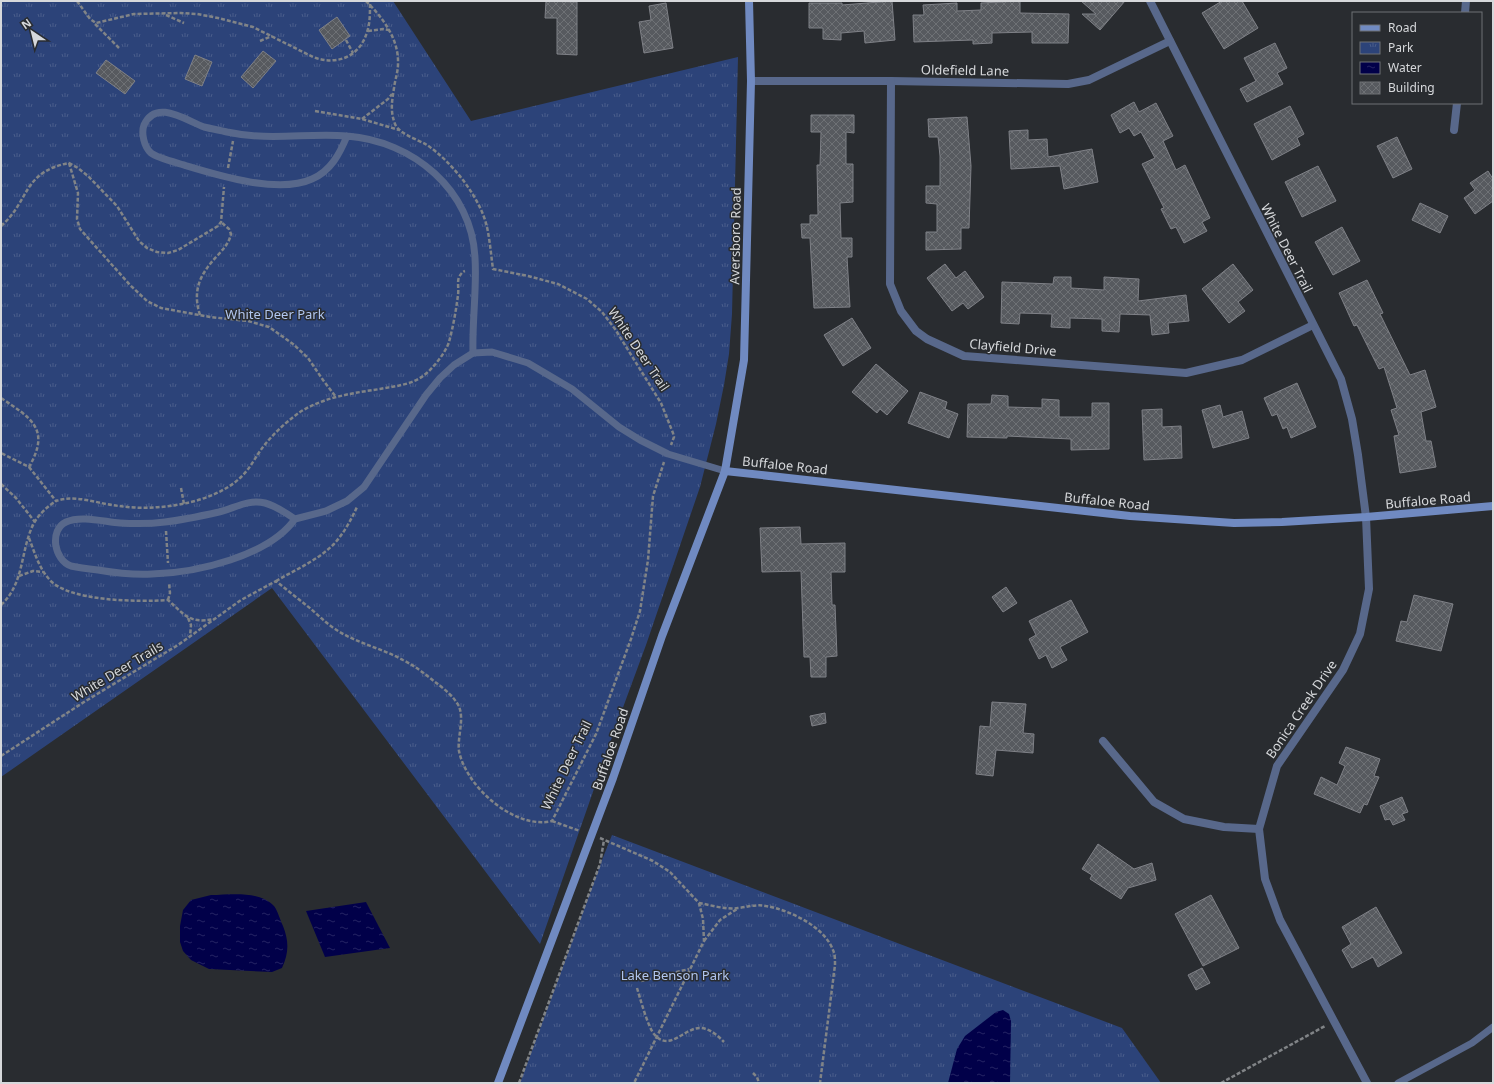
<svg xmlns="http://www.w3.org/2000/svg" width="1494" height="1084" font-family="'Noto Sans',sans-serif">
  <defs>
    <pattern id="park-tufts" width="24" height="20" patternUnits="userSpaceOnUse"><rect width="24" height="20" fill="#2c4379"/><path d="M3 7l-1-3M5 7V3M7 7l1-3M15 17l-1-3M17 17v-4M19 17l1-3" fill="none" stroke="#4a5d8b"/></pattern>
    <pattern id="water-ripples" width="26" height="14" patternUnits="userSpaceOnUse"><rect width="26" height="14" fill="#010049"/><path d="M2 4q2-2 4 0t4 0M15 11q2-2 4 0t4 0" fill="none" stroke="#252463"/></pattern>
    <pattern id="building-cross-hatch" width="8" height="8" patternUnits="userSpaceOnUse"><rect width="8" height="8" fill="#575a5f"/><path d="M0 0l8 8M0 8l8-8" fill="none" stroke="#6e7175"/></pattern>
  </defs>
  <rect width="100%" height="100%" fill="#292c30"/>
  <!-- park -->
  <g fill="url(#park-tufts)">
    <path d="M1,1H393L471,121L738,57L732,314L729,354L724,385L716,424L700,487L646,645L611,740L540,944L272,588L1,777Z"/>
    <path d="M612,835L1122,1028L1161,1083H520L602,860Z"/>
  </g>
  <!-- water -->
  <g fill="url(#water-ripples)">
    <path d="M211,895C230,895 259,890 274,906C278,911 280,920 283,926C289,941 289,953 282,968L272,972L209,969L191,960L183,951L180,942V926L183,910L191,900Z"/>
    <path d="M366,902L390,948L325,957L306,911Z"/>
    <path d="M1003,1010L1009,1014L1011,1021L1010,1083H948L957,1049L965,1036L996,1012Z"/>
  </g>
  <!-- building -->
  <g fill="url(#building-cross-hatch)" stroke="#7f8187">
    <path d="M546,1L577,2V55L557,54V18H545Z"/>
    <path d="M892,1L895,40L865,43L864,31L841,33V40L823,39V28H809V3H842V5Z"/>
    <path d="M1020,1V13L1069,14L1068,43H1032V32L992,33V43L973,44V40L914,42L913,15H924L923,5L957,3V11L981,10V3Z"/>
    <path d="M1081,1H1125L1100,30L1082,14H1096Z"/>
    <path d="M1222,1H1242L1258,28L1224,49L1202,13Z"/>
    <path d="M666,3L673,48L644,53L639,22L651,20L649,6Z"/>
    <path d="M337,17L350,36L332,49L319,30Z"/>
    <path d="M1275,43L1287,68L1277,73L1283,84L1247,102L1240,89L1256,81L1244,58Z"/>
    <path d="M263,51L276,61L253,88L241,77Z"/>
    <path d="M195,55L212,62L202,86L185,79Z"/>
    <path d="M106,60L135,81L125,94L96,73Z"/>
    <path d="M1134,102L1139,112L1156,103L1173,136L1163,141L1176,170L1185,165L1210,218L1202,222L1207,231L1184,243L1176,227L1171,229L1161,209L1164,208L1142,164L1155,158L1141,132L1134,136L1129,128L1120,133L1111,115Z"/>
    <path d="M1290,106L1304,134L1297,138L1300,145L1272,160L1254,124Z"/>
    <path d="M811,115H854V133L846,132V164H853V202L840,203L841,238H852V257H847L850,307L814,308L810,238H802L801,224H810V215H818L817,165H820L821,132H811Z"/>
    <path d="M967,117L971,166L969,228H961V249L926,250V232H937V204L926,203V186H940V156L938,137H929L928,119Z"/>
    <path d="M1028,130V140L1047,139L1048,157L1092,149L1098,182L1064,189L1060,166L1011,169L1009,131Z"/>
    <path d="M1397,137L1412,169L1393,178L1377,146Z"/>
    <path d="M1318,166L1336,201L1302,217L1285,182Z"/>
    <path d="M1488,171L1493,179V201L1475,214L1464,198L1475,190L1470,183Z"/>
    <path d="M1420,203L1448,216L1440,233L1412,220Z"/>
    <path d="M1342,227L1360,261L1333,275L1315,242Z"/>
    <path d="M945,264L956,278L965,271L984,297L968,309L963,303L952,311L927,278Z"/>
    <path d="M1233,264L1253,290L1238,302L1245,311L1229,323L1202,289Z"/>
    <path d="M1054,277H1071V288L1104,290V277L1139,279L1138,301L1186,295L1189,321L1168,323L1169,333L1152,335L1150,315L1120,314L1119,332L1102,331V319L1070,318V328L1051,327L1052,314L1020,313L1019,324L1001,323L1002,282L1053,284Z"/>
    <path d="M1367,280L1383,313L1380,314L1410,375L1425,370L1436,407L1421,412L1426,441H1431L1436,467L1400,473L1394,436L1399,435L1391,410L1397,408L1384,367L1379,369L1357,325L1354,326L1339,293Z"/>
    <path d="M852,318L871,348L843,366L824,335Z"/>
    <path d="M876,364L908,391L887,415L880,409L877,413L852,392Z"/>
    <path d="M1297,383L1316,427L1291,438L1287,427L1283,429L1277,414L1272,416L1264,398Z"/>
    <path d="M920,392L947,402L945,409L958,414L949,438L908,423Z"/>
    <path d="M992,395L1008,396V407L1042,408V399L1059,400V417H1092V403H1109V449L1071,450V439L1007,436V438L967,437L968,404H991Z"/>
    <path d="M1220,405L1223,417L1242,411L1249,438L1213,448L1202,410Z"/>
    <path d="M1162,409V427L1181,426L1182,458L1144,460L1142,410Z"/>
    <path d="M800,527L801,544L845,543V572H831L832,605H835L837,656L826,657V677H811L810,657H804L801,571L762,572L760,528Z"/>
    <path d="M1006,587L1017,603L1003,612L992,597Z"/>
    <path d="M1414,595L1453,604L1441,651L1396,641L1401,621L1407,622Z"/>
    <path d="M1071,600L1088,632L1060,647L1067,660L1052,668L1046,655L1039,659L1029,639L1036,635L1029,621Z"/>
    <path d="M992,702L1026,704L1023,733L1034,734L1033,753L996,750L993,776L976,774L980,726L990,727Z"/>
    <path d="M825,713L826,723L812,726L810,716Z"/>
    <path d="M1346,747L1380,759L1374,776L1379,777L1367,805L1364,804L1360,813L1314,794L1321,777L1337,785L1345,766L1339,763Z"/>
    <path d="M1402,797L1408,812L1402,814L1405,820L1393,825L1390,819L1385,820L1380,806Z"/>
    <path d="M1098,844L1134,869L1152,863L1156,880L1128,888L1121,899L1090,879L1092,875L1082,869Z"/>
    <path d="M1211,895L1239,948L1203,966L1175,914Z"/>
    <path d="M1376,907L1402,953L1378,967L1373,957L1352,968L1342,950L1351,944L1342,927Z"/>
    <path d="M1202,968L1210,983L1196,990L1188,975Z"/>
  </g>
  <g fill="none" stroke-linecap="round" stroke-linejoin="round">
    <!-- path -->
    <g stroke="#818487" stroke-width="2.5" stroke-dasharray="4 2" stroke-linecap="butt">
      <path d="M77,1L90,19L96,23L134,14L181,13L197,14L218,18L253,27L313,57C336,66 360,57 367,32C370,24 370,13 370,4"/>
      <path d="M366,1C383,18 399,39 398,64C398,72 395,80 394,88C392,101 390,111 395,124C399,134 417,139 427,145C452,162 480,197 487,227C490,241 491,255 493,269L528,276L558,284L587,299L602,312L615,329L661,403L673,433L674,437L671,445"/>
      <path d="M166,15L184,23"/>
      <path d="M95,24L119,48"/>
      <path d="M368,31L383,29L389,30"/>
      <path d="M346,40L353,53"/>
      <path d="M260,41L272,36"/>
      <path d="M315,111L362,119L399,130"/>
      <path d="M362,119L388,99L392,94"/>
      <path d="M69,163L78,193L77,219L80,229L130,285L147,301L161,308L210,317L248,321L269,327L293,344L308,358L323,380L336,397"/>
      <path d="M228,168L233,141"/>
      <path d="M1,226C30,201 22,172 69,163L78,168L88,176L117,206L139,241L147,248L157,252L168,253L178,250L218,226L221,222L224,187"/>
      <path d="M200,315C192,290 200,274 218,255C224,248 229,243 231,234L229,229L221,222"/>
      <path d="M1,398C31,418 51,429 29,467L1,453"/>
      <path d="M29,467L56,501C76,494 98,504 119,506C139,509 161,508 182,504C203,500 228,491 243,475C251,467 256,456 263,447C273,434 286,422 300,412C324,397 353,393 380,389C395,386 411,385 423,376C432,370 446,352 449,342C453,327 456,311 458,295C459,289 457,282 459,277C461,274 462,272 465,271"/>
      <path d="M1,484L16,498L35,522"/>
      <path d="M181,488L184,504"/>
      <path d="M166,531L168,563"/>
      <path d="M29,538C34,551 39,568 49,579C68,602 140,602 168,600C185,615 189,624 214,619"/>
      <path d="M19,576L33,571L43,572"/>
      <path d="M276,581C295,570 318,560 334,544C344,533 351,520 357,507"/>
      <path d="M168,600L170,593L169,583"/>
      <path d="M1,605C25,583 20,550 34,523C39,514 48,506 56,501"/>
      <path d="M188,618L191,625L190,637"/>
      <path d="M1,756L84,702L178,645L241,600L276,581C288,591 300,600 311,609C319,616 326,623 335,629C356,643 381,648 403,660C415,666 425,674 435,682C443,688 452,695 457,703C466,716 457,736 459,751C466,787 515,830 552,821L596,734L631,639L640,611L648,560L653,496L664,462"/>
      <path d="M552,821L580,831"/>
      <path d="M600,838L653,861L670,872L699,903L703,919L704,941L634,1083"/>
      <path d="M699,903C711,905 726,910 738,908C748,907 756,904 766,906C789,910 824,926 833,950C835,954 835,960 835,965L820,1083"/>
      <path d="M704,941L720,920L737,909"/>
      <path d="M641,981L689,969"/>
      <path d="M637,988C640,998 648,1027 654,1034C670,1053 684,1027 701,1028C711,1029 718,1036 724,1042"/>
      <path d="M753,1073L757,1077L759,1083"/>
      <path d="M519,1083L600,864L604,840"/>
      <path d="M1221,1083L1325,1026"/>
    </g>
    <!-- lane -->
    <g stroke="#58688b" stroke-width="7">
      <path d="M347,136C340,153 331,171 312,179C279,194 220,176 187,166C178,163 157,158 151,153C144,147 141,133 144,125C156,98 187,121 204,127C212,129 219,130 227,132C268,141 307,133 347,136C413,141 472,190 475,258C477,289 472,321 473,353"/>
      <path d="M295,519C269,556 196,573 152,574C134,575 116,573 98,570C89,569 80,568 71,566C54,560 49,530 66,522C81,515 105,522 120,523C136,524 150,524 165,522C183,520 201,516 219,512C235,508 248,499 265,503C276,506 286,513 295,519L326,511L347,501L364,487L426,395L440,378L454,365L473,353L492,352L528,363L572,389L619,427L640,440L668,454L725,471"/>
      <path d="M1398,1083L1472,1043L1493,1027"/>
    </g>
    <!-- street -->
    <g stroke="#58688b" stroke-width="8">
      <path d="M1150,1L1341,379L1352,419L1358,455L1366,517L1369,589L1360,634L1343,670L1277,766L1259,829L1265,879L1280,920L1367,1083"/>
      <path d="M1465,13L1466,1"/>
      <path d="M751,81H891L1068,84L1089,80L1170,41"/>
      <path d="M891,81L890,284L901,311L916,331L927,339L964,356L1186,373L1242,360L1313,325"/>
      <path d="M1454,130L1457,103"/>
      <path d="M1103,741L1154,802L1184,819L1224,827L1259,829"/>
    </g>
    <!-- secondary -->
    <g stroke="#708ac1" stroke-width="8">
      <path d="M725,471L1130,516L1234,523L1282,522L1366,517L1493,506"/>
      <path d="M498,1083L613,778L662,636L725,471L744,360L751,81L749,1"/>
    </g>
  </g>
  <g text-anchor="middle" stroke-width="3" stroke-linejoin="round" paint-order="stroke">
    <!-- street labels -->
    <g font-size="13" fill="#d6d8db" stroke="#292c30">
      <text transform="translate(965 70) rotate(1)" y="5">Oldefield Lane</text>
      <text transform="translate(735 236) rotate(-89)" y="5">Aversboro Road</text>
      <text transform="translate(1287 248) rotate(63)" y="5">White Deer Trail</text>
      <text transform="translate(1013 347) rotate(5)" y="5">Clayfield Drive</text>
      <text transform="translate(639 349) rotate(56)" y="5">White Deer Trail</text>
      <text transform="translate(785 465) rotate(6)" y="5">Buffaloe Road</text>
      <text transform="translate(1428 500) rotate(-5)" y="5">Buffaloe Road</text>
      <text transform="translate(1107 501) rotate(6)" y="5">Buffaloe Road</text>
      <text transform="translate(117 671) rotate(-31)" y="5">White Deer Trails</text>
      <text transform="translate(1301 709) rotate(-56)" y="5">Bonica Creek Drive</text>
      <text transform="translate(610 749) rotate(-71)" y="5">Buffaloe Road</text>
      <text transform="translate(566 765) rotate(-64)" y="5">White Deer Trail</text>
    </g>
    <!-- park labels -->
    <g font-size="13" fill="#b1c6f0" stroke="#292c30">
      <text x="275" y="319">White Deer Park</text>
      <text x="675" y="980">Lake Benson Park</text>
    </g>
  </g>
  <!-- border -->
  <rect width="1494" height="1084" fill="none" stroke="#d6d8db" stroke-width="4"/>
  <!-- legend -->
  <rect x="1352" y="12" width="130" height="92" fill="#292c30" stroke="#6e7174"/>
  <rect x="1360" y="25" width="20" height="6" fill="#708ac1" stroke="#6e7174"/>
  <text x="1388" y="32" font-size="12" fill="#d6d8db">Road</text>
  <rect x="1360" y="42" width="20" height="12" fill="url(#park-tufts)" stroke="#6e7174"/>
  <text x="1388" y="52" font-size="12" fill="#d6d8db">Park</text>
  <rect x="1360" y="62" width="20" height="12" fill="url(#water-ripples)" stroke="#6e7174"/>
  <text x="1388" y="72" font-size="12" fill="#d6d8db">Water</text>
  <rect x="1360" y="82" width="20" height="12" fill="url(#building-cross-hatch)" stroke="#6e7174"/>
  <text x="1388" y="92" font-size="12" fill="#d6d8db">Building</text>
  <!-- north arrow -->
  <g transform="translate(32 32) rotate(325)" stroke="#292c30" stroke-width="3" paint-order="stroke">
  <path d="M0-3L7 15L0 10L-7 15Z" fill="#d6d8db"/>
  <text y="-6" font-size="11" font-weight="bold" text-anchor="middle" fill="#d6d8db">N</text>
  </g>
</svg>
